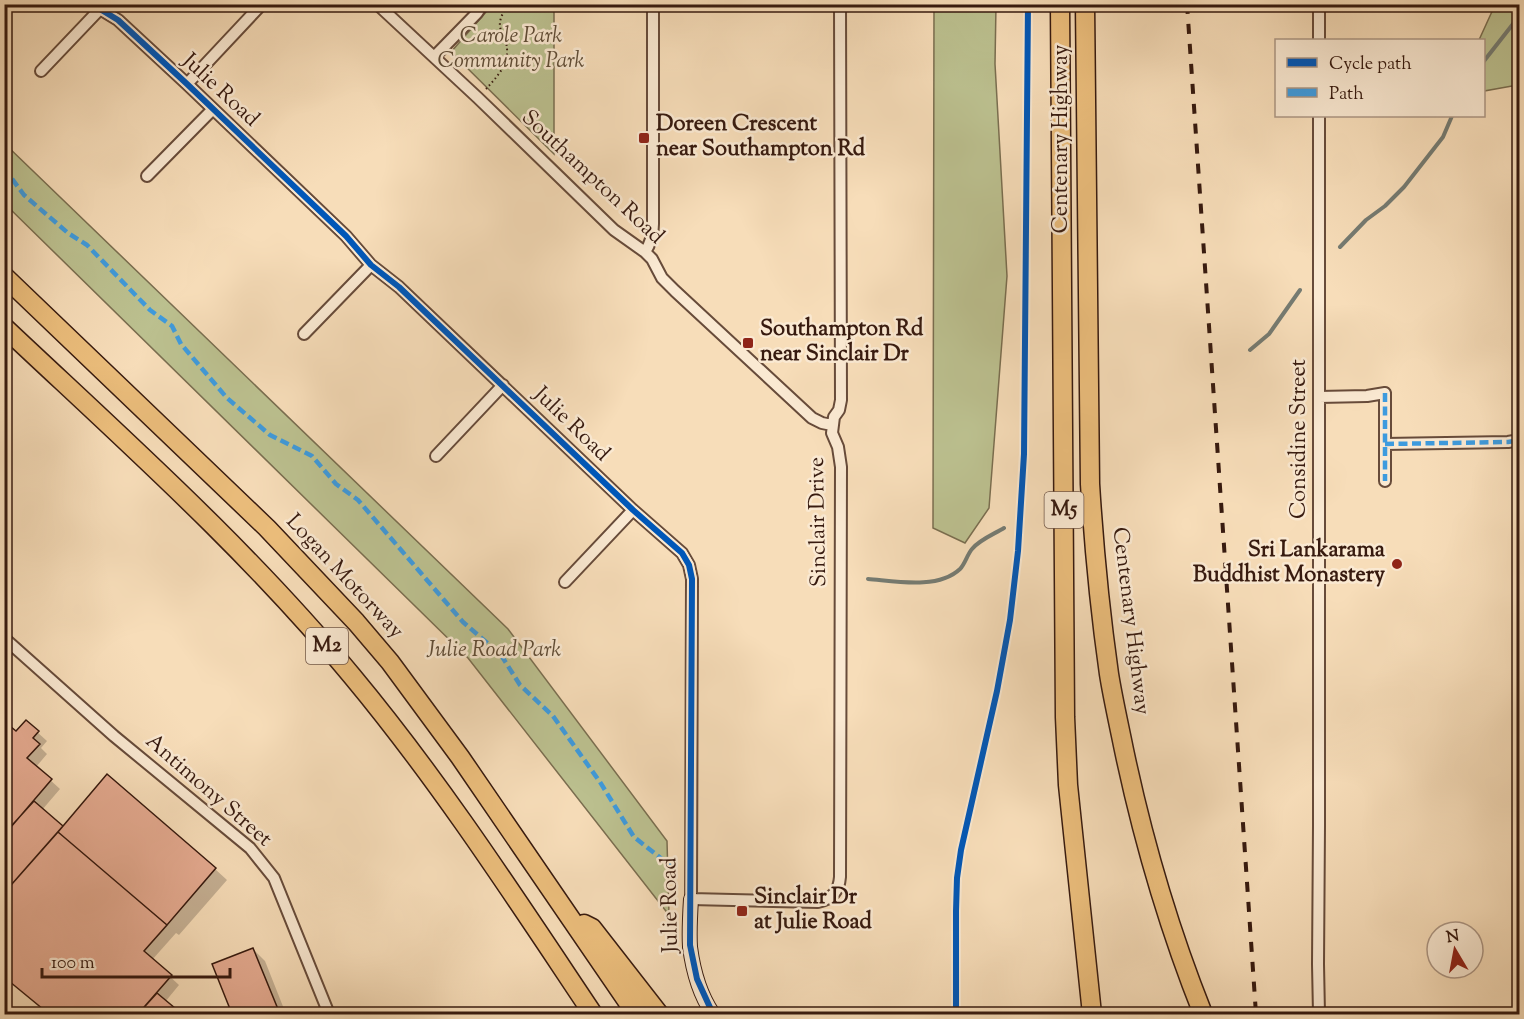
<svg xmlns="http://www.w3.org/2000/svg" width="1524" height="1019" viewBox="0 0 1524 1019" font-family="'Sorts Mill Goudy',serif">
<rect width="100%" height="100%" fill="#f7ddb9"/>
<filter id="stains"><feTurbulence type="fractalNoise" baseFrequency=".00333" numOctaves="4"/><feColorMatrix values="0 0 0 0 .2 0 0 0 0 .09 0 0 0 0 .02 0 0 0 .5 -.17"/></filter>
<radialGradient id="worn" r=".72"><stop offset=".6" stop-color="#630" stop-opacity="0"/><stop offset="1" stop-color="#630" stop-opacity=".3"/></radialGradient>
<path fill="#bcc190" stroke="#7a6e50" stroke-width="1.5" d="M493,4L554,5V154L451,52Z
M934,5H996L995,64L1007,276L989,508L965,543L933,528Z
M1495,5H1519V88L1512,86L1484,91V40H1479Z
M5,144L508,629L667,841L669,915L468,658L5,204Z"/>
<path fill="#0003" d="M26,722L47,741L41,748L47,754L36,767L60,789L42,810L63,828L215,869L227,880L179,935L176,933L152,960L179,985L165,1002L180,1014H50L4,976V837L13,827L16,733Z
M253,949L265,961L286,1014H234L214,965Z"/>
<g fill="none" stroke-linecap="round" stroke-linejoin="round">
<path stroke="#757b72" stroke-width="4" d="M1484,61L1520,15
M1340,247L1366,220L1385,206L1404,187L1443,137L1452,116
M1250,350L1269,334L1300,290
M868,579C894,581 938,590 960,569C965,564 967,555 972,549C979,540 994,534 1004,528"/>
</g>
<path fill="#e4aa90" stroke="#371a0f" stroke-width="1.5" d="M26,720L39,731L33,738L40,744L27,758L52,779L11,827L4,821V721L16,731Z
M107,774L216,868L167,925L58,832Z
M34,801L63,826L4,893V834Z
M58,832L167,925L144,951L172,975L138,1014H49L4,977V893Z
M253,948L280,1014H232L212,964Z
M157,993L182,1014H138Z"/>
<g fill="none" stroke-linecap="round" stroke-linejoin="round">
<defs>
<path id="street" d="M96,4L100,9L118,20L187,84L346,236L371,265L399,287L633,510L682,553L689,565L692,579L691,899L818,902C832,899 839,891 840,877L841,467L838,447L832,433L834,417L839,410L841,400L840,4
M377,4L478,98L614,230L645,252L652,259L662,278L675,291L812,418L822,423L832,425
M1319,40V4
M434,57L477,13L483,4
M41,71L100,9
M187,84L262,4
M147,176L213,109
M645,252C651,243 653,235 653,224V4
M304,334L371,265
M1319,397L1367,396L1385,393V481
M1385,444L1508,442L1520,440
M436,456L503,385
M565,582L633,510
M4,638L114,736L250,848L274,878L329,1014
M1319,1014L1318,964L1319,826V116"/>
<path id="secondary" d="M691,899C690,915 689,931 690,947C693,970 700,995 713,1014"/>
<path id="highway" d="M1060,4L1065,717L1068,785L1092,1014
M1085,4L1090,484C1094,548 1100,611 1109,674C1113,699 1119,725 1124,750C1143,840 1169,929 1203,1014
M4,276L267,528L356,622L390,662L460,757L636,1014
M4,327C124,440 247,549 352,676C441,783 516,899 593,1014
M584,924L592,928L659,1014"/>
</defs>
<use href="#street" stroke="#674b3a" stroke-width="14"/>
<use href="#secondary" stroke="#371a0f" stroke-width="16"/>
<use href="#highway" stroke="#371a0f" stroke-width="21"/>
<path stroke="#371a0f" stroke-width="2" stroke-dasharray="1.5 3" stroke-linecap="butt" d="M486,89C495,79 506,68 507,53C508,40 501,36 500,26C499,19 504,11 508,4"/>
<use href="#street" stroke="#fae9d2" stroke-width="10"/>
<use href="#secondary" stroke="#fae9d2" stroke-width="14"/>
<use href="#highway" stroke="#ecbe7c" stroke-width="18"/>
<path stroke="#371a0f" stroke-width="4" stroke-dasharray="10 10" stroke-linecap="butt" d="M1187,4L1256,1014"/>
<path stroke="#3e9bde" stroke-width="4.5" stroke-dasharray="9 4.5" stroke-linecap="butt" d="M4,168L24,195L68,233L87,245L150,310L172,326L181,344L227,398L270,435L312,456L336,484L358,500L463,622L501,655L520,685L553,716L600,782L634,837L677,871
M1385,393V481
M1385,444L1508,442L1520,440"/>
<defs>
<path id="cycleway" d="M96,4L100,9L118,20L187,84L346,236L371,265L399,287L633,510L682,553L689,565L692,579L690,945L697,979L713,1014
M955,1014L956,1006V911L957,878L961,850L997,691L1010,620L1018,551L1024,454L1028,4"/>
</defs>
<use href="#cycleway" stroke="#fae9d2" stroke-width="10"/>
<use href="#cycleway" stroke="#0057b8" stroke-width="6"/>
</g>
<g fill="#8f2418" stroke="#fae9d2" stroke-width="2">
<rect x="638" y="132" width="12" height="12" rx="3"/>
<rect x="742" y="337" width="12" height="12" rx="3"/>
<circle cx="1397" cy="564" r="6"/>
<rect x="736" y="905" width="12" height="12" rx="3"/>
</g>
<g text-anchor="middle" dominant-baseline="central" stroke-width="5" stroke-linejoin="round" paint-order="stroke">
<g fill="#fae9d2" stroke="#72584a" stroke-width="1.5">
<rect x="1044.5" y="492" width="39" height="36" rx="4.5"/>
<rect x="306" y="628" width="42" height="36" rx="4.5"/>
</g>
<g font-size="21" font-weight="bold" fill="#371a0f">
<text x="1064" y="510">M5</text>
<text x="327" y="646">M2</text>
</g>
<g font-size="22" font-style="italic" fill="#5f4c36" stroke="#fae9d2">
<text x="511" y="37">Carole Park<tspan x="511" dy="25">Community Park</tspan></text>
<text x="494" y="651">Julie Road Park</text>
</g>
<g font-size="22" fill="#371a0f" stroke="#fae9d2">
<text transform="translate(220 91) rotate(43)">Julie Road</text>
<text transform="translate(1062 139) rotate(-90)">Centenary Highway</text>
<text transform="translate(592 178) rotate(43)">Southampton Road</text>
<text transform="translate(571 425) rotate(44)">Julie Road</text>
<text transform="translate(1300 439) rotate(-90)">Considine Street</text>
<text transform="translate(819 522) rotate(-91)">Sinclair Drive</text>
<text transform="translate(344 577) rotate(47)">Logan Motorway</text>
<text transform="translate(1130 621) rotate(83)">Centenary Highway</text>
<text transform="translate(208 791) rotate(41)">Antimony Street</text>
<text transform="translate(671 905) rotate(-91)">Julie Road</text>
</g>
<g font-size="22" font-weight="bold" fill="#371a0f" stroke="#fae9d2" text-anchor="start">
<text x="656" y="125">Doreen Crescent<tspan x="656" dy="25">near Southampton Rd</tspan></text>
<text x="760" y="330">Southampton Rd<tspan x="760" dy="25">near Sinclair Dr</tspan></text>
<text x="1385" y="551" text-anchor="end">Sri Lankarama<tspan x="1385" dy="25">Buddhist Monastery</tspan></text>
<text x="754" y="898">Sinclair Dr<tspan x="754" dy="25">at Julie Road</tspan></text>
</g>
</g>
<rect width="1524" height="1019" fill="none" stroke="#f7ddb9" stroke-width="24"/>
<rect x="6" y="6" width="1512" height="1007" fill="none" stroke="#371a0f" stroke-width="3"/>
<rect x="12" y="12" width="1500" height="995" fill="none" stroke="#371a0f" stroke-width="1.5"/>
<rect x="1275" y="39" width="210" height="78" fill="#fae9d2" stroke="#ac9684" stroke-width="1.5"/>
<rect x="1287" y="58" width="30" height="9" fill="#0057b8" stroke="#ac9684" stroke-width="1.5"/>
<text x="1329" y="69" font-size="18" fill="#371a0f">Cycle path</text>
<rect x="1287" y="88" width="30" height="9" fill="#3e9bde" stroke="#ac9684" stroke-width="1.5"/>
<text x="1329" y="99" font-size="18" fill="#371a0f">Path</text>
<g transform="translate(1455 950) rotate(350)"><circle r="28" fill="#fae9d2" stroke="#ac9684" stroke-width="1.5"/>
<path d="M0-4.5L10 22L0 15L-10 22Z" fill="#8f2418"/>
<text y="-9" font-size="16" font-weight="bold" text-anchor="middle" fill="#371a0f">N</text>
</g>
<path d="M42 968v9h188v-9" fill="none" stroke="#371a0f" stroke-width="3"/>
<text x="51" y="968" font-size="18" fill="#371a0f" stroke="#fae9d2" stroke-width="4.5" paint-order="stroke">100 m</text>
<rect width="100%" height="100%" filter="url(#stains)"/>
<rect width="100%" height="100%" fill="url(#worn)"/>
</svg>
